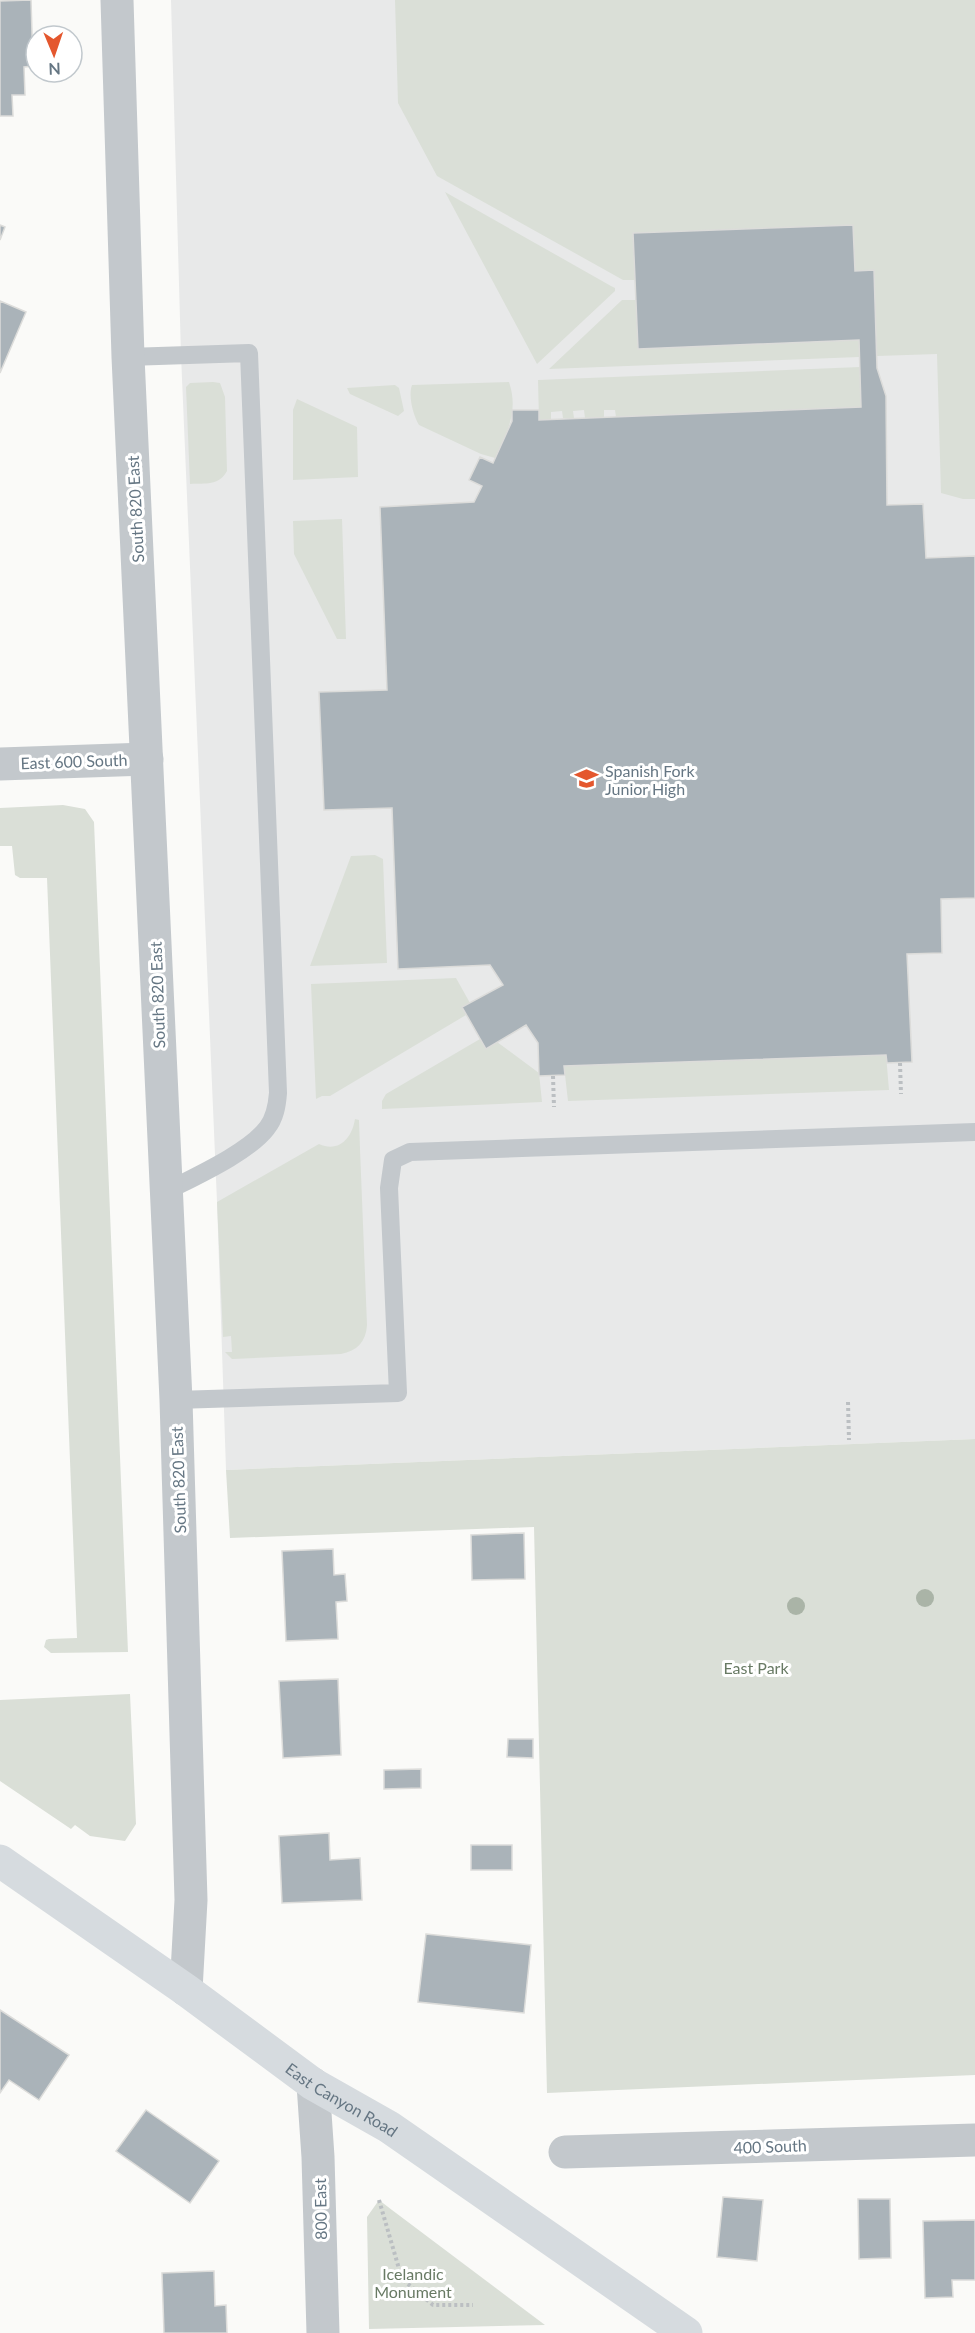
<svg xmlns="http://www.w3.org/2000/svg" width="975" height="2333" viewBox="0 0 975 2333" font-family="Lato,sans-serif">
<rect width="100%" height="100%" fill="#fafaf8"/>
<path fill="#e8e9e9" d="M171,0H975V1439L226,1470L217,1202L181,355Z"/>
<path fill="#dadfd7" d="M395,0H975V499H963L941,493L937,354L877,356L874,271H855L633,233L635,280H623L437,176L398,103Z
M445,192L611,286L615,288V291L537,364Z
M622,300H636L639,349L859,340V357L549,369Z
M860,367L861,407L616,417L615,410H604V417L585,418L584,410L573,411L574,418H563L562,411L551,412V419L539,420L538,380Z
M213,382L220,383L225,397L227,471C219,486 205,483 190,484L186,387L190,383Z
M509,382C519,412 507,432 495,458L481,454L419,425C413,415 408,396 412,385Z
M395,385L399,388L404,411L398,416L350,394L347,388Z
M297,399L357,427L358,477L293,480V410Z
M342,519L346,639H337L294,554L293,521Z
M63,805L85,809L94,822L128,1652L51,1653L44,1647L46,1640L49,1639L77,1638L47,878H20L15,875L12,846H0V808Z
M375,855L383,859L387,963L310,966L351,856Z
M456,978L470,1003L462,1008L466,1015L330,1096H322L316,1099L311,984Z
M480,1039L486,1049L497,1042L539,1073L542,1102L382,1109V1101L386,1094Z
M886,1055L889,1090L568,1101L564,1066Z
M355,1119L359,1120L360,1149L367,1325C366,1342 357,1351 341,1354L232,1359L225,1352H232L231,1336L223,1337L217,1202L319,1144C339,1153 352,1138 355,1119Z
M975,1439V2075L547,2093L534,1527L230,1538L226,1470Z
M130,1694L136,1824L125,1841L90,1836L75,1825L71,1829L0,1781V1700Z
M379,2200L392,2210L545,2325L369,2329L367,2217Z"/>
<path fill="#aab3b9" stroke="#dcdcda" stroke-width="1.5" d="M31,0L33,66L24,67L25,95H12L13,116H0V1Z
M0,225L5,227L0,240Z
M853,225L855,271L874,270L877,368L886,396L887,505L923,504L926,558L975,556V898L941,899L942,953L907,954L912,1062L887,1063L886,1055L564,1066L565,1075L539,1076L538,1043L526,1025L486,1049L462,1007L503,985L490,965L398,969L392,808L324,810L319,692L387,690L380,507L474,502L482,486L469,480L480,457L493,463L512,421V410H539V420L861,407L859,340L638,349L633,233Z
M0,301L26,312L0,373Z
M524,1533L525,1579L472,1580L471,1535Z
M333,1549L334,1575L345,1574L347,1601L336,1602L338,1639L286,1641L282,1551Z
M338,1679L341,1755L283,1758L279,1681Z
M508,1739H533V1758L507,1757Z
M421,1769V1788L384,1789V1770Z
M329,1833L330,1860L360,1858L362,1900L282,1903L279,1836Z
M471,1845H512V1870H471Z
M426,1934L531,1945L524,2013L418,2002Z
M0,2010L69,2055L39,2100L9,2080L0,2093Z
M146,2110L219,2161L190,2203L116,2151Z
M723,2197L763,2200L757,2261L717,2257Z
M858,2199H890L891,2258L859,2259Z
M975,2220V2280H952L953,2297L925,2298L923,2221Z
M214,2271L215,2306L226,2305L227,2333H164L162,2273Z"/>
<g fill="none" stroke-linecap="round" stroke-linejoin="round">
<path stroke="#bbbfc2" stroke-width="4" stroke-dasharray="3 3" stroke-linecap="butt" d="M900,1063L901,1094
M553,1076L554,1107
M848,1402L849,1440
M379,2200L402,2279L433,2305H473"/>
<path stroke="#c3c8cc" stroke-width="18" d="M128,357L249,353L278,1093C277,1106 275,1118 267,1128C248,1153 194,1177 165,1192
M176,1400L398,1393L389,1188L393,1160L410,1152L975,1132"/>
<path stroke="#c3c8cc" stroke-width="33" d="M0,764L147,759
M565,2152L975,2140"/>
<path stroke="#c3c8cc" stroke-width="33" d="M117,0L128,357L176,1400L191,1900L186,1990
M313,2084L318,2157L323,2333"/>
<path stroke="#d6dbdf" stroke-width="33" id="s1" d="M0,1861L186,1990L313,2084L389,2127L686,2333"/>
</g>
<g fill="#aab4a7">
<circle cx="925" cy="1598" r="9"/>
<circle cx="796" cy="1606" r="9"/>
</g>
<defs>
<symbol id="school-bare" viewBox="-9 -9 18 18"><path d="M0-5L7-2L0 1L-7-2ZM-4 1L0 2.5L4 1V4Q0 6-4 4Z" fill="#e4572e" stroke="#fff" stroke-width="2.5" paint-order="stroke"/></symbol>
</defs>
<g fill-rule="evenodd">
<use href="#school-bare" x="570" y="762" width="33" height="33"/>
</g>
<g text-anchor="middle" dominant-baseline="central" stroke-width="6" stroke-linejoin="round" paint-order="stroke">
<g font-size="16" fill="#657683" stroke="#fff">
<text transform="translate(135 509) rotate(-93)">South 820 East</text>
<text transform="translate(74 761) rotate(-2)">East 600 South</text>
<text transform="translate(157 995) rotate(-92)">South 820 East</text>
<text transform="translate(178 1480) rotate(-92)">South 820 East</text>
<text stroke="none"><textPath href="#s1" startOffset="417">East Canyon Road</textPath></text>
<text transform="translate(770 2146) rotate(-2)">400 South</text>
<text transform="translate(320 2209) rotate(-91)">800 East</text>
</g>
<g font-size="16" fill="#657683" stroke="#fff" text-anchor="start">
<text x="605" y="770">Spanish Fork<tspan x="605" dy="18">Junior High</tspan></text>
</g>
<g font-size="16" fill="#687a64" stroke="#fff">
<text x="756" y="1667">East Park</text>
<text x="413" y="2273">Icelandic<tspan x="413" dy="18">Monument</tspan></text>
</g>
</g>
<g transform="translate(54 54) rotate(178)"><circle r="28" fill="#ffffff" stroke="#c1c8cd" stroke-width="1.5"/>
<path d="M0-4.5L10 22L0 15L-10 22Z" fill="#e4572e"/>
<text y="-9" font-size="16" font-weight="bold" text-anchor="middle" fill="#657683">N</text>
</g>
</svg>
